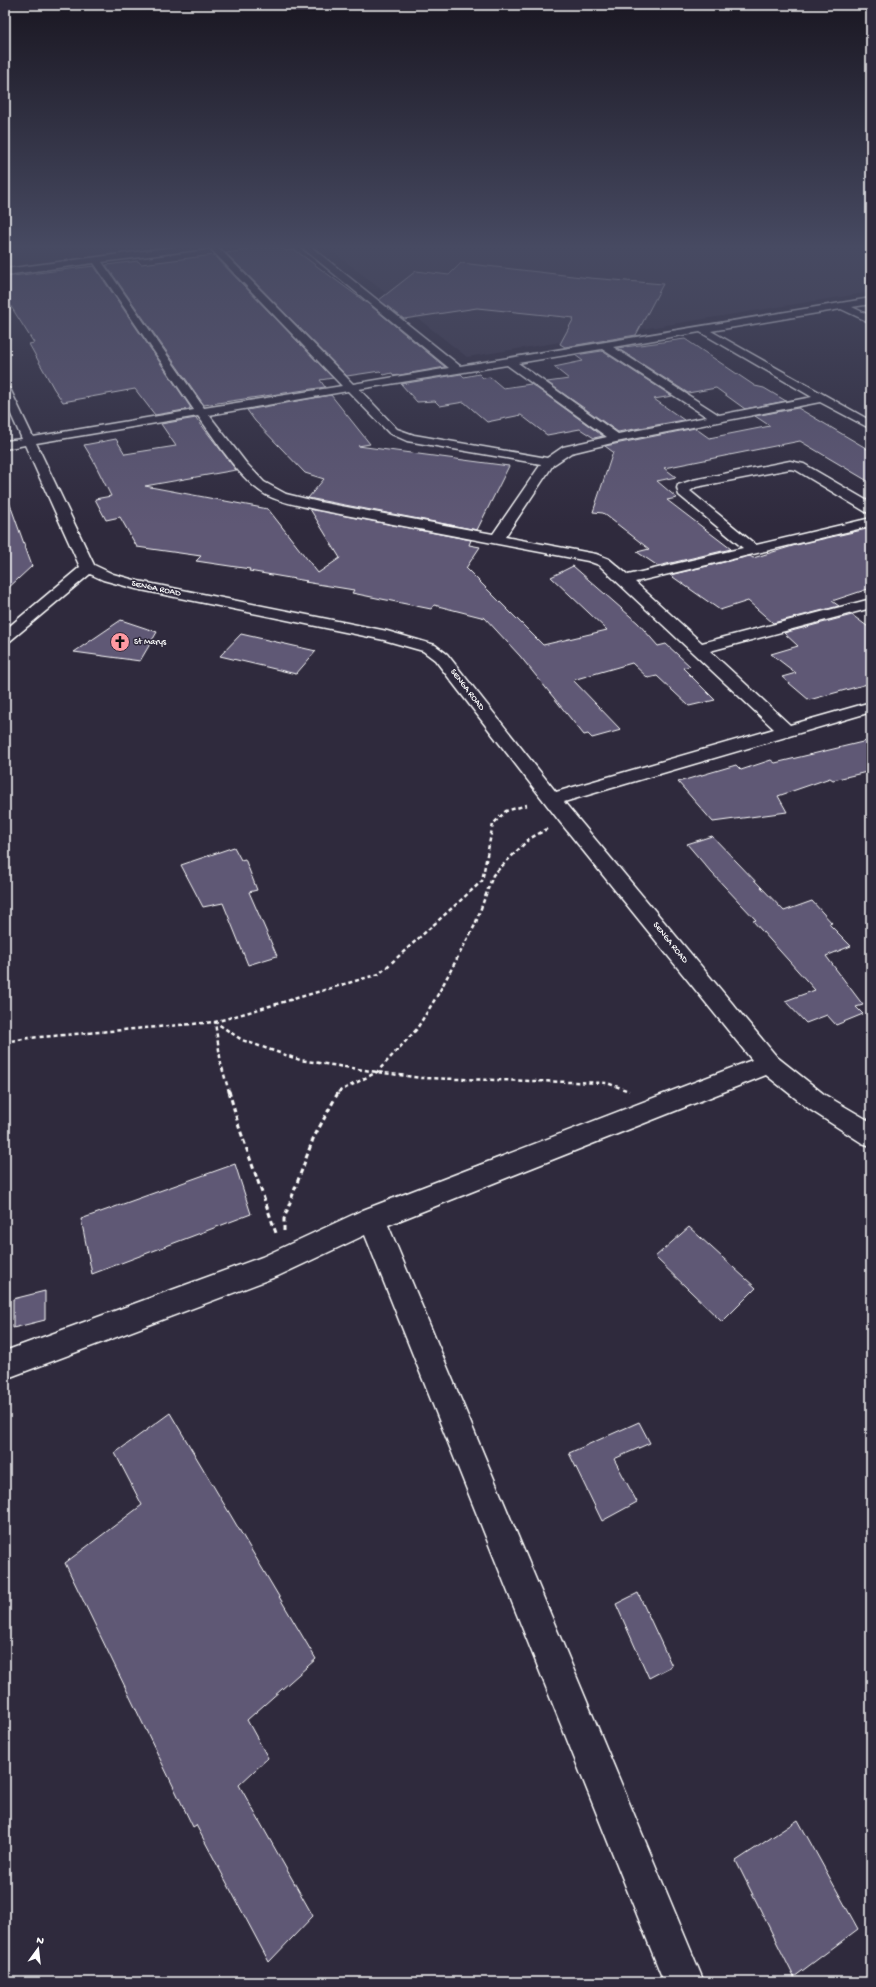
<svg xmlns="http://www.w3.org/2000/svg" width="876" height="1987" viewBox="0 0 876 1987" font-family="'Gochi Hand',sans-serif">
<rect width="100%" height="100%" fill="#2f2a3d"/>
<filter id="ink" filterUnits="userSpaceOnUse"><feTurbulence type="fractalNoise" baseFrequency=".025" numOctaves="2"/><feDisplacementMap in="SourceGraphic" scale="8" xChannelSelector="R" yChannelSelector="G"/><feConvolveMatrix kernelMatrix="1 2 1 2 8 2 1 2 1" color-interpolation-filters="sRGB"/></filter>
<g filter="url(#ink)">
<path fill="#3d384e" d="M326,246H871V292L467,357Z"/>
<path fill="#5f5875" stroke="#fff" d="M243,246H280L285,251L295,250L371,306L445,367L394,376L392,373L384,375L380,371L347,376L226,253L247,250Z
M214,255L333,378L320,380L325,387L204,405L106,265L138,261L141,264Z
M461,263L590,278L663,284L636,335L565,347L560,344L574,318L477,308L404,319L379,300L416,271L449,275Z
M94,266L191,408H189L190,409L155,415L135,389L63,402L54,389L29,344L34,343L5,297V277Z
M685,339L755,386L764,388L786,401L745,409L716,388L688,393L617,348Z
M602,351L672,396L654,399L684,420L618,432L547,382L569,379L554,367L583,361L575,355Z
M461,374L464,377L479,374L483,378L490,377L503,388L531,384L603,436L594,438L580,429L547,435L521,415L487,422L464,402L440,406L435,401L417,402L401,384Z
M331,395L370,444L358,446L509,466L477,530L308,498L324,479L305,473L255,421L247,410Z
M798,408L871,451V483L800,441L664,468L676,477L657,481L677,498L667,500L731,549L658,566L637,552L649,549L603,513L593,512L613,452L605,446L695,428L709,438L770,426L755,416Z
M196,418L236,470L145,486L268,509L318,573L340,558L310,509L471,540L469,545L480,547L466,568L543,645L607,630L551,577L573,566L638,623L658,646L666,644L690,666L683,668L715,700L689,706L657,676L648,678L632,663L573,680L621,730L592,738L588,734L584,735L520,656L485,618L434,605L431,609L352,593L354,590L305,582L307,581L249,571L250,569L196,561L201,556L137,547L120,517L106,520L95,499L111,496L93,460L84,445L116,439L125,454L176,446L161,424Z
M5,499H8L32,566L5,591Z
M871,528V588L832,601L839,606L773,623L748,601L720,610L670,575L750,556L753,558L796,545Z
M852,615L871,629V683L809,700L782,677L796,673L771,654L798,646L784,633Z
M121,620L157,632L140,661L74,652Z
M241,634L316,651L296,674L220,656Z
M871,740V771L833,780L830,778L778,796L787,812L713,822L678,782L736,765L741,770L771,760L775,763Z
M712,836L784,911L812,901L832,923L829,924L851,946L826,956L863,1005L856,1007L863,1014L836,1025L827,1015L806,1023L785,1001L815,990L753,921L756,920L711,872L687,844Z
M234,847L241,860L245,859L257,890L249,892L277,956L248,965L223,903L203,907L181,865Z
M235,1164L251,1214L92,1274L81,1219Z
M689,1227L756,1288L722,1322L655,1257Z
M45,1291V1320L13,1328V1299Z
M170,1413L316,1659L247,1720L268,1758L239,1785L313,1916L269,1962L196,1825L193,1827L65,1563L142,1505L115,1453Z
M639,1422L650,1443L614,1459L637,1502L602,1521L569,1453Z
M638,1593L672,1666L649,1678L616,1604Z
M798,1820L858,1929L794,1977L736,1861Z"/>
<g fill="none" stroke-linecap="round" stroke-linejoin="round">
<defs>
<path id="minor" d="M182,246H208L204,249L102,262L204,408L342,386L208,246H217L353,384L449,368L300,246H310L460,366L871,298V304L852,307L871,316V323L841,309L711,331L871,421V429L820,402L616,442L571,453L553,465L505,537L596,554L609,559L628,575L743,548L679,495L677,488L678,485L693,480L790,461L804,464L871,503V513L866,512L796,470L790,469L696,487L690,491L756,545L871,518V526L635,582L702,643L871,599V608L710,651L790,725L871,702V712L564,802L777,1057L825,1095L871,1122V1146L862,1143L809,1109L766,1075L388,1225L704,1982H664L365,1235L278,1276L5,1379V1351L262,1257L363,1210L752,1060L560,822L435,660L423,651L384,640L136,589L103,580L90,574L10,641L5,643V630L80,567L25,445L5,449V441L22,439L5,401V386L10,389L33,437L194,410L94,263L5,275V269ZM700,332L812,397L719,415L613,347ZM602,349L707,417L618,434L518,363ZM507,365L607,437L563,447L547,458L414,435L397,429L359,389ZM348,391L389,433L407,441L541,464L493,534L319,502L286,494L264,482L246,463L209,415ZM198,416C217,441 239,479 266,495C282,503 302,506 319,510L588,561L599,565L774,729L556,792L447,654L435,645L387,631L138,581L113,574L94,565L36,443Z"/>
</defs>
<use href="#minor" stroke="#fff" stroke-width="3"/>
<path stroke="#fff" stroke-width="2.5" stroke-dasharray="4 3" stroke-linecap="butt" d="M5,1042L29,1038L215,1022L379,974L482,881L493,824L506,811L527,805
M229,1092L221,1064L215,1022L242,1040L300,1060L377,1072L421,1078L607,1083L629,1091
M338,1092L377,1072L416,1030L437,996L475,925L493,875L529,839L547,829"/>
<path stroke="#fff" stroke-width="3" stroke-dasharray="5 3.5" stroke-linecap="butt" d="M229,1091L239,1127L276,1233
M284,1231V1219L313,1139L339,1091"/>
<use href="#minor" fill="#2f2a3d" fill-rule="evenodd"/>
</g>
</g>
<linearGradient id="sky" x2="0" y2="1"><stop stop-color="#1a1722"/><stop offset="0.47" stop-color="#474a62"/><stop offset="1" stop-color="#474a62" stop-opacity="0"/></linearGradient>
<rect width="876" height="525" fill="url(#sky)"/>
<defs>
<symbol id="church-disc" viewBox="-11 -11 22 22"><circle r="9.5" fill="#ff9aa2" stroke="#2f2a3d"/><path d="M-1.2-6h2.4v3.5h3.3v2.4h-3.3V6h-2.4V-.1h-3.3v-2.4h3.3Z" fill="#111"/></symbol>
</defs>
<g fill-rule="evenodd">
<use href="#church-disc" x="109" y="631" width="22" height="22"/>
</g>
<g text-anchor="middle" dominant-baseline="central" stroke-width="3" stroke-linejoin="round" paint-order="stroke">
<g font-size="9" fill="#fff" stroke="#2f2a3d">
<text transform="translate(156 589) rotate(12)">SENGA ROAD</text>
<text transform="translate(467 690) rotate(52)">SENGA ROAD</text>
<text transform="translate(670 943) rotate(51)">SENGA ROAD</text>
</g>
<g font-size="9" fill="#fff" stroke="#2f2a3d" text-anchor="start">
<text x="134" y="642">St Marys</text>
</g>
</g>
<rect width="876" height="1987" fill="none" stroke="#2f2a3d" stroke-width="20"/>
<rect x="10" y="10" width="856" height="1967" fill="none" stroke="#fff" stroke-width="1.5" filter="url(#ink)"/>
<g transform="translate(38 1949) rotate(15)" stroke="#2f2a3d" stroke-width="3" paint-order="stroke">
<path d="M0-3L7 15L0 10L-7 15Z" fill="#ffffff"/>
<text y="-6" font-size="11" font-weight="bold" text-anchor="middle" fill="#ffffff">N</text>
</g>
</svg>
